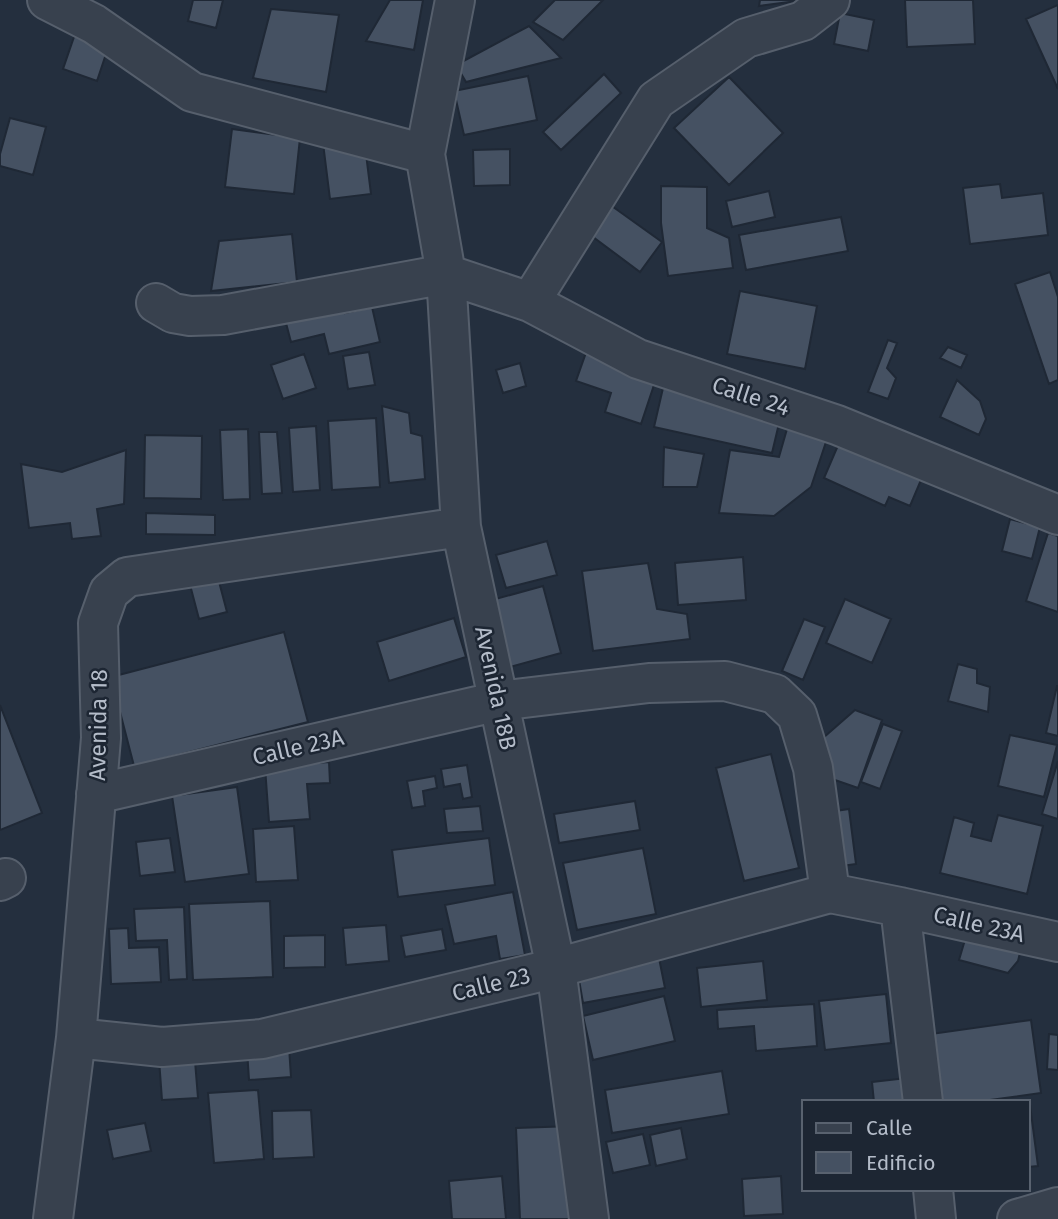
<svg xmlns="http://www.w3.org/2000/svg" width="1058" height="1219" viewBox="0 0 1058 1219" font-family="'Fira Sans',sans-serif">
<rect width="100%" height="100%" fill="#242f3e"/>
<path fill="#455162" stroke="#1f2835" stroke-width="2" d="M193,0H223L216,28L188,21Z
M390,0H423L414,50L366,41Z
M555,0H603L563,40L533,22Z
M760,0H796L797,1L759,6Z
M905,0H973L975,44L907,47Z
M1058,5V89L1026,19Z
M271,9L339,15L326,92L253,78Z
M840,13L874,20L868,51L834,44Z
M529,26L561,58L466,82L456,65Z
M75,34L109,45L97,81L63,69Z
M604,74L621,93L561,150L543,132Z
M528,76L537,120L464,135L454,91Z
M729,77L783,133L729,185L674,128Z
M10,118L46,127L33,175L0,166V154Z
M232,129L300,138L294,194L225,187Z
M364,138L371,194L330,199L323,143Z
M510,149V185L474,186L473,150Z
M1000,184L1002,198L1043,193L1048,235L970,244L963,188Z
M661,186L707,187V228L729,238L733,268L668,276L661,223Z
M769,191L775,217L732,227L726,201Z
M602,199L662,242L640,272L581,228Z
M841,217L848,251L746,270L739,235Z
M292,234L297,282L211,291L219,241Z
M1050,272L1058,297V380L1049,384L1015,284Z
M740,291L817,306L805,369L727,354Z
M340,294L345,313L372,307L380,342L329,354L324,334L291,342L282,308Z
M888,340L897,343L887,368L896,378L888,399L868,392Z
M588,347L659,370L641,424L605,412L611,393L576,381Z
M948,347L967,355L961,368L940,358Z
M369,352L375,385L348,389L343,356Z
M304,354L316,388L283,399L271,365Z
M520,363L526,386L503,393L496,370Z
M957,380L980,401L986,419L979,435L940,417Z
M663,388L781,415L772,453L654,427Z
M382,406L409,413L411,433L422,436L425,479L389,483Z
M793,408L831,427L811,487L774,516L719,513L730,450L779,457Z
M376,418L380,487L332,490L328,421Z
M316,426L320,490L293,492L289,428Z
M248,429L250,499L223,500L220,430Z
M259,432H277L282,493L262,494Z
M145,435L202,436L201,499L144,498Z
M839,443L921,480L910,506L889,497L885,506L824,478Z
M664,447L704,454L697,487H663Z
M126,450L124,504L97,509L101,536L72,539L70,523L29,528L21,464L62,472Z
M146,513L215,515V535L146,534Z
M1010,519L1040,527L1032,559L1002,551Z
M1048,533L1058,536V612L1026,601Z
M547,541L557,575L506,588L496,555Z
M743,557L746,600L678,605L675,563Z
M648,563L657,609L687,614L690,639L593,651L582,571Z
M217,574L227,612L199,619L189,581Z
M543,586L561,653L499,670L481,603Z
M845,599L891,619L872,663L826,643Z
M454,618L466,657L389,681L377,642Z
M804,619L825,627L803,680L782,671Z
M284,632L308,722L134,766L111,677Z
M958,664L977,669V683L990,687L988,712L948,701Z
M1057,686H1058V736L1046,733Z
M0,705L42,813L0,830Z
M855,710L882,720L858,788L806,770L815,745Z
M883,724L902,731L880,789L861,782Z
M1010,735L1057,745L1044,797L998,786Z
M771,754L799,868L744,881L716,768Z
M1058,761V819L1042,814Z
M329,762L330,783L307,784L310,819L269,822L265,767Z
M467,765L472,797L463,799L460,784L444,787L441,769Z
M435,776L437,788L423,791L425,806L412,808L407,781Z
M237,787L249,874L185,882L172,796Z
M635,801L640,830L559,843L554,814Z
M480,806L483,831L447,833L444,809Z
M849,809L856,864L828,868L822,813Z
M998,815L1043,826L1027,894L940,873L954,817L974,823L971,836L991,841Z
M294,826L298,880L256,882L253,829Z
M170,838L175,872L140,876L136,842Z
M489,838L495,885L398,897L392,850Z
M643,848L656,914L577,930L563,863Z
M513,892L525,955L500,959L496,936L454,944L445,905Z
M270,901L273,977L193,980L189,904Z
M184,907L187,979L169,980L167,940L136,941L134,909Z
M386,925L389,961L346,965L343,928Z
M128,928L129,948L159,947L161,982L111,984L109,929Z
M442,929L446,950L405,957L401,936Z
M967,933L1021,949L1018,961L1008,973L959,960Z
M325,935V967L284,968V936Z
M659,958L665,988L583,1003L578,974Z
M763,961L767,1000L701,1007L697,968Z
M886,994L891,1043L825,1050L819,1001Z
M664,996L675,1041L593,1060L583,1016Z
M814,1004L817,1046L756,1051L754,1026L718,1029L717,1010Z
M1031,1020L1041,1093L975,1102H941L931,1034Z
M157,1032L195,1061L198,1098L162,1100Z
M288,1032L291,1077L249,1080L246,1035Z
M1049,1034L1058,1035V1070L1047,1069Z
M722,1071L729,1114L612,1133L605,1090Z
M907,1078L910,1102H874L872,1082Z
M258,1090L264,1159L214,1163L208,1093Z
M1028,1105H1030L1038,1166L1028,1167Z
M311,1110L314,1157L273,1159L272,1111Z
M145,1123L151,1151L113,1159L107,1130Z
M573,1126L576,1219H520L516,1128Z
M681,1128L687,1159L656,1166L650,1135Z
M643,1134L650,1165L613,1173L606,1142Z
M502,1176L506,1219H452L449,1181Z
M781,1176L783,1214L744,1216L742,1179Z"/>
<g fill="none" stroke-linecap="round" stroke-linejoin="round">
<defs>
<path id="minor" d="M47,0L94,24L192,92L425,154
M455,0L425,154L446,274L461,527L556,968L589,1219
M530,302L656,100L746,38L803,21L830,0
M156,303L173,313L190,316L223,315L446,274L530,302L638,359L837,425L1058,515
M96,794L499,701L649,683L725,681L775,694L797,715L813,768L830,893
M0,881L6,878
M900,907L923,1102
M76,1038L162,1047L262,1039L556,968L830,893L900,907L1058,942
M933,1189L936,1219
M53,1219L76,1038L101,738L98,623L109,592L127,577L461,527
M1017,1219L1058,1207"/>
</defs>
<use href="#minor" stroke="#565f6c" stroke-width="42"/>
<use href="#minor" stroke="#38414e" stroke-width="38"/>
</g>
<g text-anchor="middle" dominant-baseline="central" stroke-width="5" stroke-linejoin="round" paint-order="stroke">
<g font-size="23" fill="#b4bcc9" stroke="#1d2633">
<text transform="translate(751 396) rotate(18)">Calle 24</text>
<text transform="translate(496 688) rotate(78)">Avenida 18B</text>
<text transform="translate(98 725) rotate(-89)">Avenida 18</text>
<text transform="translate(298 747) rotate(-13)">Calle 23A</text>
<text transform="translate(979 924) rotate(13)">Calle 23A</text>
<text transform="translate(491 984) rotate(-14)">Calle 23</text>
</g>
</g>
<rect x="802" y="1100" width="228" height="91" fill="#1d2633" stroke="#59626f" stroke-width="2"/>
<rect x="816" y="1123" width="35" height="10" fill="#38414e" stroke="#59626f" stroke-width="2"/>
<text x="866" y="1135" font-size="21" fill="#b4bcc9">Calle</text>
<rect x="816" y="1152" width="35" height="21" fill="#455162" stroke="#59626f" stroke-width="2"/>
<text x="866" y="1170" font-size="21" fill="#b4bcc9">Edificio</text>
</svg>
